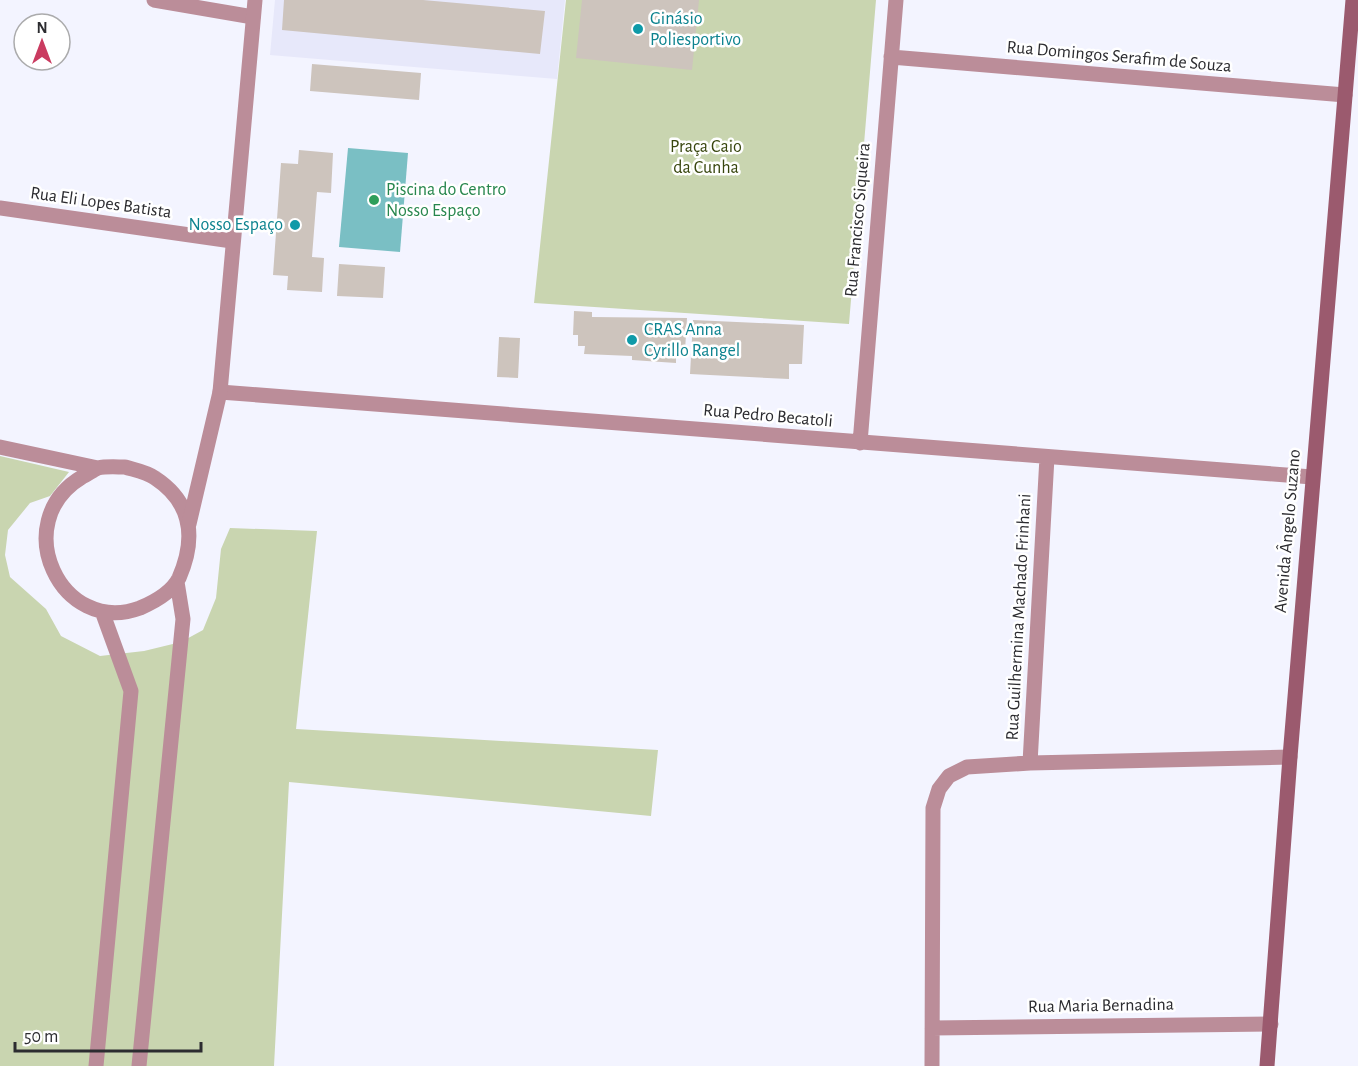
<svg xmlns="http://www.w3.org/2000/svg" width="1358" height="1066" viewBox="0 0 1358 1066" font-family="'Alegreya Sans',sans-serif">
<rect width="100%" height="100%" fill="#f3f4ff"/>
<path fill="#e7e8fa" d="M275,0H565L557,79L270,55Z"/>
<path fill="#c9d5b0" d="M566,0H876L849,324L534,303Z
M0,456L69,472L50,496L30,503L8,530L5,555L10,577L46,609L61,636L100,656L144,651L181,642L203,630L216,598L221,549L230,528L317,531L296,729L658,750L651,816L289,782L274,1066H0Z"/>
<path fill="#7abfc4" d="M348,148L408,153L400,252L339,247Z"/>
<path fill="#cdc4bd" d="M284,0H423L545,11L540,54L282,30Z
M582,0H699L692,70L576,58Z
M312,64L421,73L419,100L310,91Z
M299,150L333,153L331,193L317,192L312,257L324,258L322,292L287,290L288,276L273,275L281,163L298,164Z
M339,264L385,267L383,298L337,296Z
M574,311L592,312V317L687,318L685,351H676V363L632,360V356L584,354L585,346H578V335H573Z
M693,320L804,325L802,364H789V379L690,374Z
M499,337L520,338L518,378L497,377Z"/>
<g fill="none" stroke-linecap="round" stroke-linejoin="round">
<path stroke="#bb8d99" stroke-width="15" d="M154,0L253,17
M891,57L1345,95
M0,208L232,241
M220,392L1312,477
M860,443L896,0
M0,447L98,468
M125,467C135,470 147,472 155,478C193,503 196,539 179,578C172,592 154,602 140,608C61,637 7,522 82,477C87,475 93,470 98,468C106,466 117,467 125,467Z
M1030,763L1047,457
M932,1028L1271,1024
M96,1066L131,691L103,614
M139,1066L183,619L177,582
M932,1066L933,808L939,789L949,776L967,767L1030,763L1290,757"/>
<path stroke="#bb8d99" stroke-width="15" d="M189,524L220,392L255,0"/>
<path stroke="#9b5a6e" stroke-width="15" d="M1267,1066L1290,757L1353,0"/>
</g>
<g fill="#0f9aa8" stroke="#fff" stroke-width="2">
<circle cx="638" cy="29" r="6"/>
<circle cx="295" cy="225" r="6"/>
<circle cx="632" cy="340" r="6"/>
</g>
<circle fill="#2e9e5b" stroke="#fff" stroke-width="2" cx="374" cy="200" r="6"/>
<g text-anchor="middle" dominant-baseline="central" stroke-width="5" stroke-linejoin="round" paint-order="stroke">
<g font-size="18" fill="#0d838f" stroke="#fff" text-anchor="start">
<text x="650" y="19">Ginásio<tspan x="650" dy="21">Poliesportivo</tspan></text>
<text x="283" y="225" text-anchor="end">Nosso Espaço</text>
<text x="644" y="330">CRAS Anna<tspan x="644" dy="21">Cyrillo Rangel</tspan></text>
</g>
<g font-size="18" fill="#2c2c30" stroke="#fff">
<text transform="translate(1119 57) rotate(5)">Rua Domingos Serafim de Souza</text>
<text transform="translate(101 203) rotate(8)">Rua Eli Lopes Batista</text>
<text transform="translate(858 220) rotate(-85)">Rua Francisco Siqueira</text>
<text transform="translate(768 416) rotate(5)">Rua Pedro Becatoli</text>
<text transform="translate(1288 531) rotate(-85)">Avenida Ângelo Suzano</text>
<text transform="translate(1019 617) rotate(-87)">Rua Guilhermina Machado Frinhani</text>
<text transform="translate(1101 1006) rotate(-1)">Rua Maria Bernadina</text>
</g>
<g font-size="18" fill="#38460e" stroke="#fff">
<text x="706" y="147">Praça Caio<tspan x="706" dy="21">da Cunha</tspan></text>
</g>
<g font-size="18" fill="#27864d" stroke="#fff" text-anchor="start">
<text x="386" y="190">Piscina do Centro<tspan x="386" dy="21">Nosso Espaço</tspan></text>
</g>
</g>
<g transform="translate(42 42)"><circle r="28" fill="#ffffff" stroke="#ababac" stroke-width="1.5"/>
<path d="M0-4.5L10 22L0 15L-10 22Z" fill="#ca3b60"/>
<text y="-9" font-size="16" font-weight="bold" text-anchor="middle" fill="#2c2c30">N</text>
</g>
<path d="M15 1042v9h186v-9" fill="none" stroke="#2c2c30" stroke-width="3"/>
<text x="24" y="1042" font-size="18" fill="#2c2c30" stroke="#ffffff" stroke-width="4.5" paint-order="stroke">50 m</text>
</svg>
